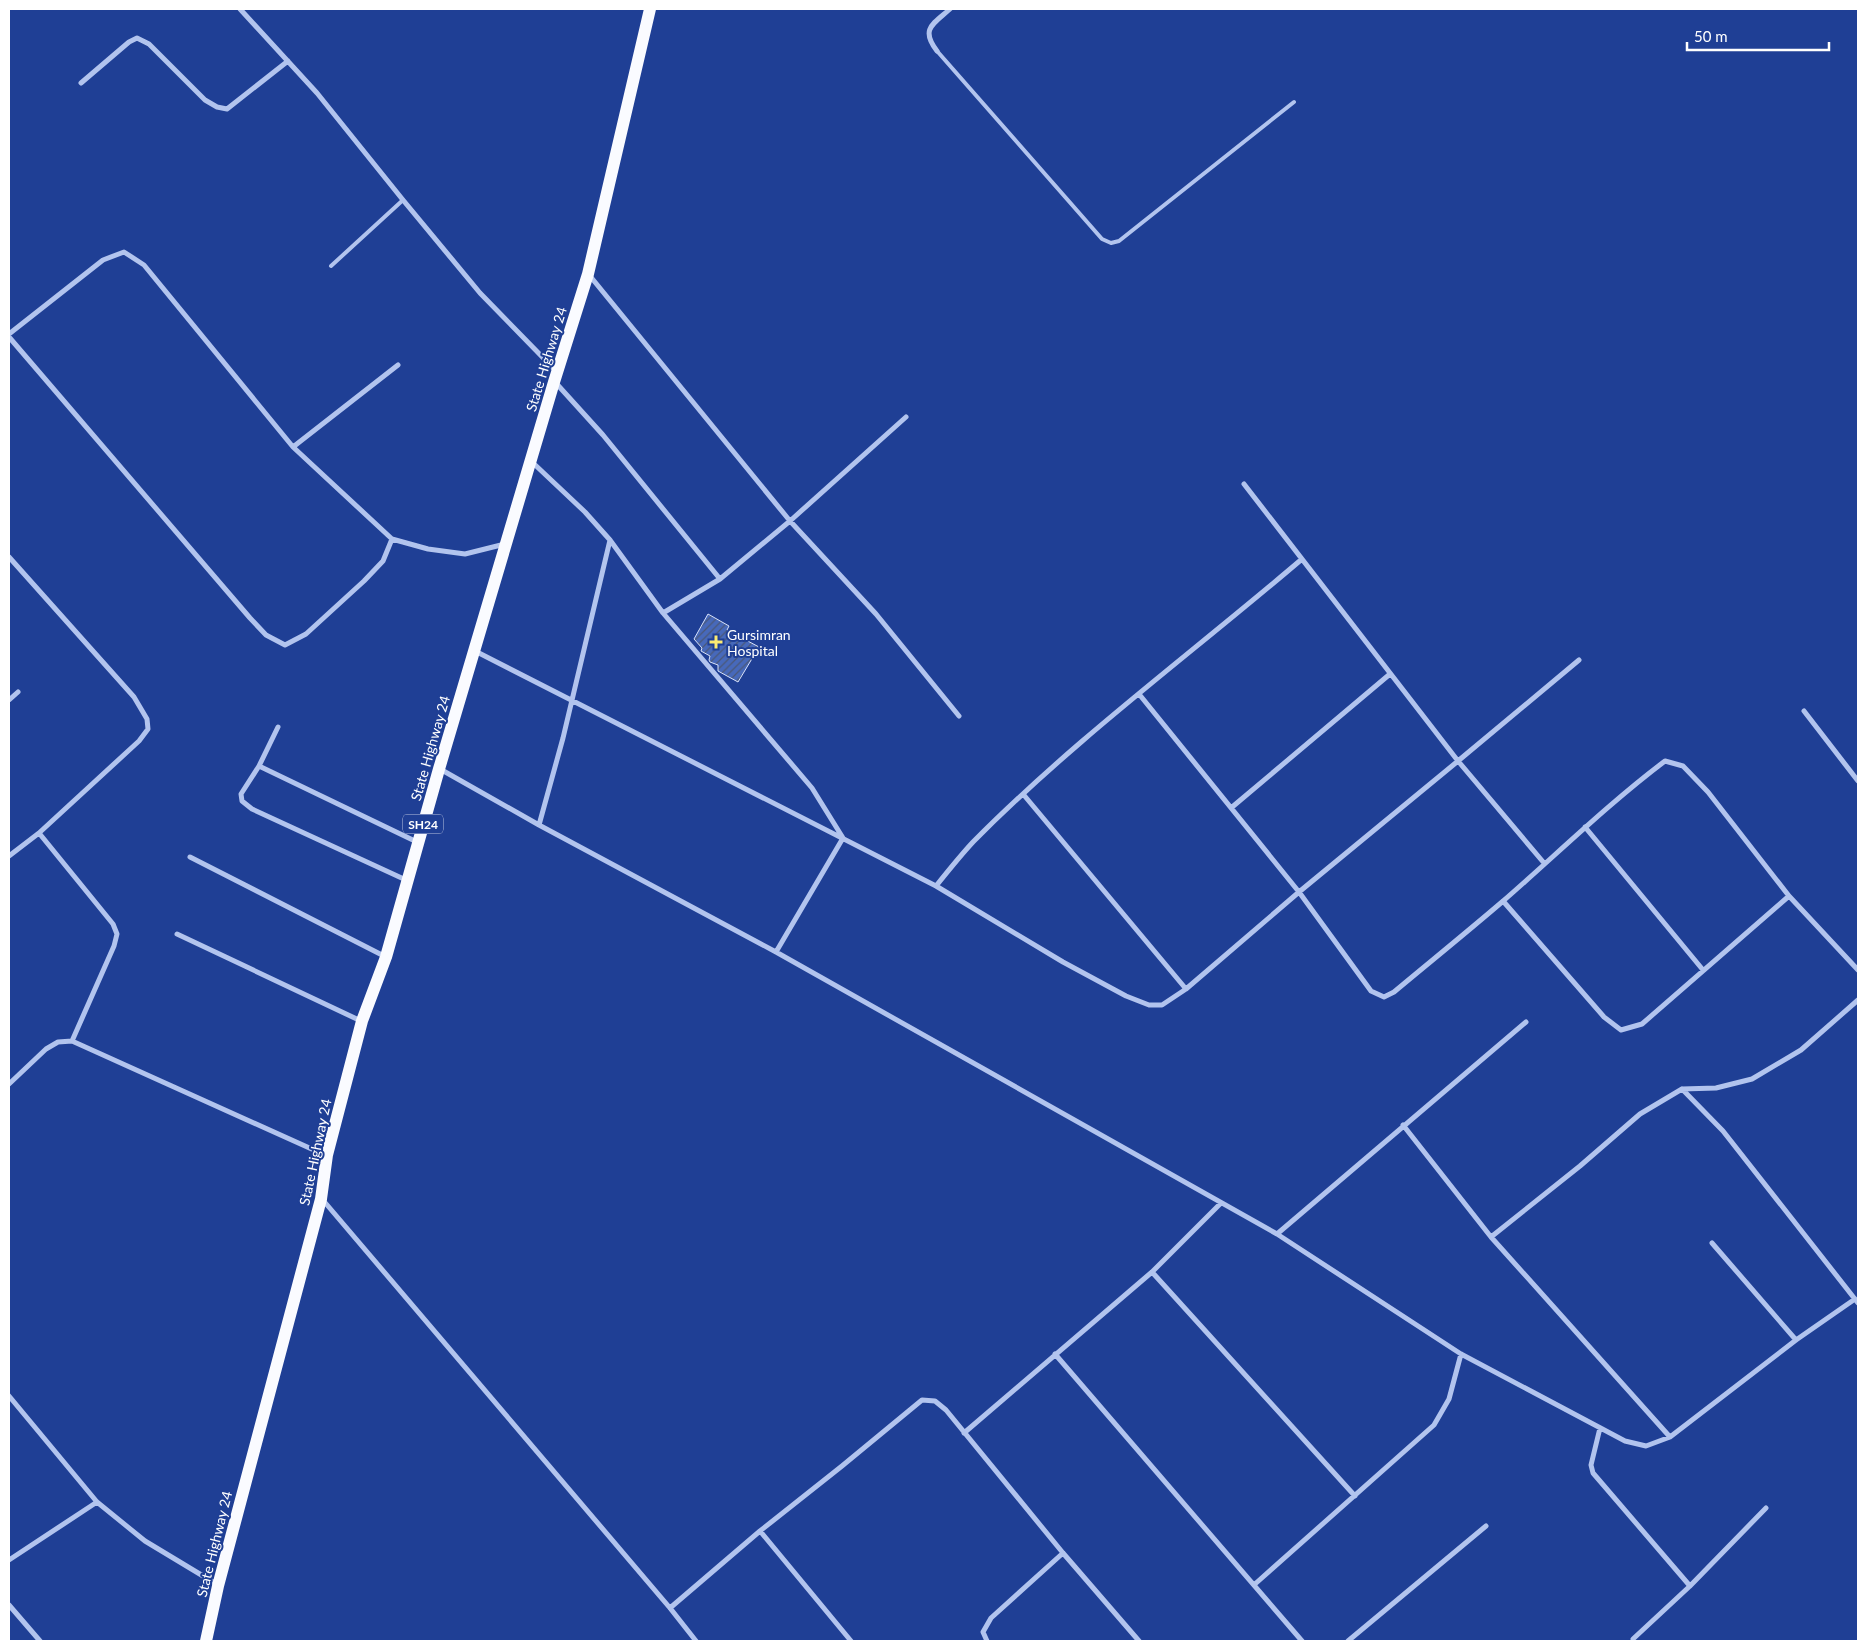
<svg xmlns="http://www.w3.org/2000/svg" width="1867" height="1650" viewBox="0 0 1867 1650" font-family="Lato,sans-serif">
<defs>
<pattern id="building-hatch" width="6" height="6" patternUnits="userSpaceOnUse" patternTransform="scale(1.25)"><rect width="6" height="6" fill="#4769bb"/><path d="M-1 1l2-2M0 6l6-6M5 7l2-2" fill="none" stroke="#4a5878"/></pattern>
</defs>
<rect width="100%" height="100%" fill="#1f3f95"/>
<path fill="url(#building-hatch)" stroke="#d8e2fa" d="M708,614L729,626L727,630L759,647L738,682L718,671V665L710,662L709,660L710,656L701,651L702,648L694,639Z"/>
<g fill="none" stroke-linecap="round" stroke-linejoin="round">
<path stroke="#b2c4ee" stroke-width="4" d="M937,51L1102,239L1111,243L1119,241L1294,102
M331,266L403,200"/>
<path stroke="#b2c4ee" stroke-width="5" d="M240,9L317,93L403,200L480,293L557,372
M937,51C920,29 933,24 950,9
M81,83L129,42L137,38L149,44L205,100L217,107L227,109L288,61
M590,276L790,521L876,614L959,716
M9,334L103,260L124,252L144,265L293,447L392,539L428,549L465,554L505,544
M9,337L250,618L266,635L285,645L306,634L364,581L383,561L392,539
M555,382L603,435L720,579
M293,447L398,365
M532,462L585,512L610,540L663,613L812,788L843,838L776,952
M9,557L134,697L147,719L148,729L139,741L39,833L113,924L117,934L114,946L72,1041
M663,613L720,579L790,521L906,417
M475,651L936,886L1063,962L1126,996L1149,1005H1162L1186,989L1299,892L1458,761L1244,484
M1139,694L1299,892L1371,991L1384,997L1394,992C1430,962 1467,932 1502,902C1556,855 1608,804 1665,761L1683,766L1708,792L1789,896L1858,970
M9,700L18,692
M1804,711L1858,781
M278,727L259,766L241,794L242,801L252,809L406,880
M259,766L417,842
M440,769L539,825L776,952L1277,1234L1461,1354L1625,1441L1646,1446L1670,1437L1796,1340L1855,1299
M1023,794L1186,989
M1231,808L1390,674
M539,825L563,738L610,540
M1585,827L1703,970
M9,856L39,833
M190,857L386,957
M1544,863L1458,761L1579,660
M936,886C948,871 960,856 973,842C1075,739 1192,653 1302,559
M1503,901L1604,1017L1621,1030L1642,1024L1789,896
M177,934L361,1021
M9,1084L46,1049L58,1042L72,1041L325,1155
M1682,1089L1723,1131L1858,1303
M1403,1125L1491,1237L1670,1437
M322,1199L670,1608L696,1641
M1277,1234L1526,1022
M1491,1237L1580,1166L1640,1114L1682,1089L1716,1088L1752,1079L1801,1050L1858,1000
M1712,1243L1796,1340
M1152,1272L1355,1496
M1055,1354L1302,1641
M9,1396L97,1502L145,1541L218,1585
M1600,1428L1591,1465L1593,1473L1690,1586
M964,1433L1152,1272L1221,1203
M760,1531L851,1641
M9,1560L97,1502
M1255,1584L1434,1425L1449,1399L1461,1354
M9,1605L40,1641
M670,1608L760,1531L842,1466L922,1400L935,1401L946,1410L1063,1553L1139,1641
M1633,1639L1690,1586L1766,1508
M987,1641L983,1632L991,1618L1063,1553
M1348,1641L1486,1526"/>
<path stroke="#fafbff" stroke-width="12" d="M206,1641L218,1586L321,1199L327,1155L362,1021L386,957L439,769L554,382L588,274L650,9"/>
</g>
<path fill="#fcea72" stroke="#1f3f95" stroke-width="2" d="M713.5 634.5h5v5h5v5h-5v5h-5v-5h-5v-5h5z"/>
<g text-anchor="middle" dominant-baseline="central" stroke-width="4" stroke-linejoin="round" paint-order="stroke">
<rect fill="#1f3f95" stroke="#bcc5df" stroke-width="1" x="403" y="814.5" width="40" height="19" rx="4"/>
<g font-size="12" font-weight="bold" fill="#fff">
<text x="423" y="824">SH24</text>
</g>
<g font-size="14" fill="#fff" stroke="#1f3f95">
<text transform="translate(546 359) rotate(-73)">State Highway 24</text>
<text transform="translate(430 748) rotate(-74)">State Highway 24</text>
<text transform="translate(315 1152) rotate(-78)">State Highway 24</text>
<text transform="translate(214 1544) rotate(-76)">State Highway 24</text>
</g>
<g font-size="14" fill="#fff" stroke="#1f3f95" text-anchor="start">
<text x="727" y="634">Gursimran<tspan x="727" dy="16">Hospital</tspan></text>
</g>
</g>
<rect width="1867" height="1650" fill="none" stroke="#ffffff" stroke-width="20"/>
<path d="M1687 42v8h142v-8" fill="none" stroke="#ffffff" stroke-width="2.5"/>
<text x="1694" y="42" font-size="15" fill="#ffffff" stroke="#1f3f95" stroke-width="4" paint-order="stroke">50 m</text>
</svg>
